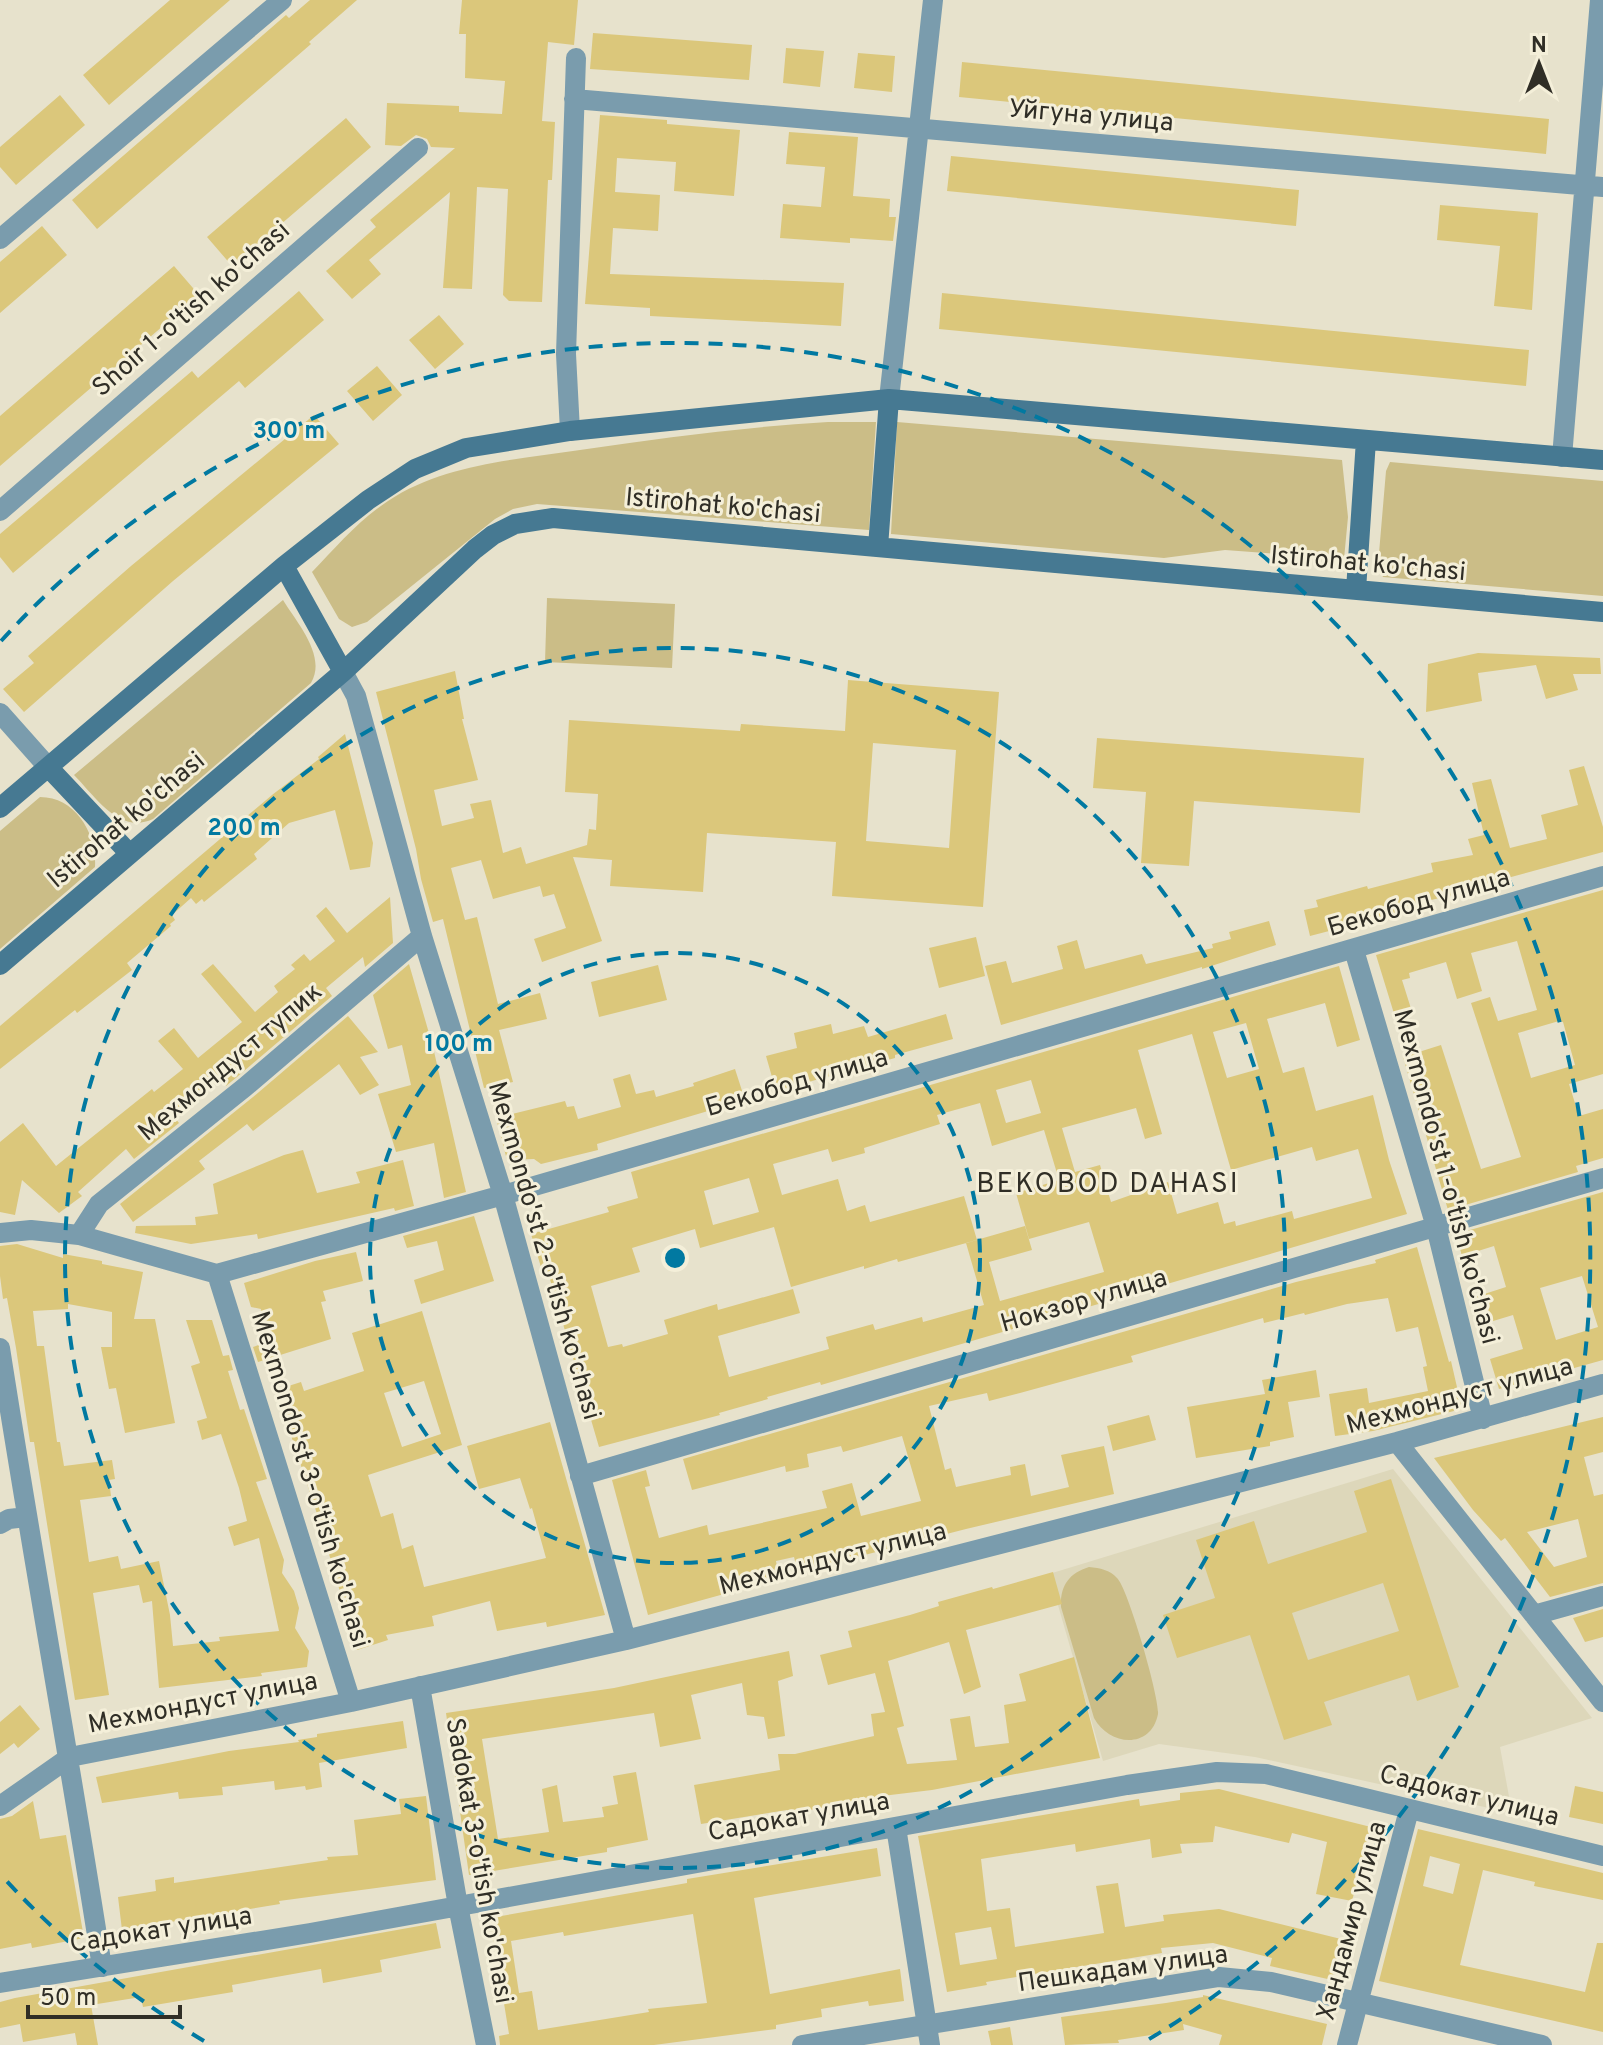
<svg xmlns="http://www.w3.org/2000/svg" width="1603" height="2045" viewBox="0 0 1603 2045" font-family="Overpass,sans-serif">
<rect width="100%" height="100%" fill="#e7e2cc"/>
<path fill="#ddd7ba" d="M1393,1469L1592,1718L1500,1747L1512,1813L1255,1757L1159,1744L1103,1761L1049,1574Z"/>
<path fill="#cbbd87" d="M828,422H876L869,530L537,504L513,509L495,519L367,622L352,627L339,619L312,572C336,547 359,520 388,501C444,464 515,460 580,450C662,438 744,427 828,422Z
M897,422L1342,460L1348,517L1344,559L1225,550L1164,558L891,534Z
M1390,462L1603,481V596L1383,577L1378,565L1386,471Z
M547,598L675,604L672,668L545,662Z
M283,600C297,623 327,656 311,683L153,819C119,835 95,796 74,775Z
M40,797C76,797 97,834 95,867L0,949V831Z
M1089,1567C1100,1568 1110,1570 1117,1578C1128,1588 1160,1699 1158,1714C1151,1750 1109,1746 1094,1718L1061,1607C1060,1586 1069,1573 1089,1567Z"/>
<path fill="#dbc77b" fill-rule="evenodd" d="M170,0H230L109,105L83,75Z
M310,0H357L309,42L311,44L97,229L72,200L286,15L289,18Z
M462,0H578L574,45L548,42L542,121L555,122L552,180H548L542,302L509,301L503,295L508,189L477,187L472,289L443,288L450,192L369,260L381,274L352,299L326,271L376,227L370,220L455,148L431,147L427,139L416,135L401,146L385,145L387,103L459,106V112L502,114L505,81L465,78L466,34H459Z
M593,33L752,45L749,80L590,69Z
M786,48L824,51L820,87L783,83Z
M858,53L895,56L892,92L854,88Z
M962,62L1549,119L1546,154L959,97Z
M60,95L85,125L16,185L0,167V147Z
M600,115L667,120V124L740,130L734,196L674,191L676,162L617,158L615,192L660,195L658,231L613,228L610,274L844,283L841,326L650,316V308L585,304Z
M346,118L371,147L232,266L207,237Z
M789,132L858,137L853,196L890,199L889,217H896L893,241L850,238V243L780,238L783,204L821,207L825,167L786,164Z
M951,156L1299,190L1296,226L947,191Z
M1440,205L1538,213L1532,310L1494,306L1500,246L1437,240Z
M42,226L67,255L0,313V262Z
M174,266L199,295L0,466V416Z
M299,291L324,320L245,388L239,381L13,573L0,557V534L192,371L198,378Z
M942,293L1529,350L1526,386L939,329Z
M439,315L464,344L435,369L409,340Z
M377,366L402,395L373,421L347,391Z
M314,415L339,444L173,581L24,712L3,689L34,663L28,656L131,566Z
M1478,653L1600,658L1601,674H1573L1578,690L1546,699L1536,665L1478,673L1482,701L1426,712L1428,664Z
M455,671L464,719H462L478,780L434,790L442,826L474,818L470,804L491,800L503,853L521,847L526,864L587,845L589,829L596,830L598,794L565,792L569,720L740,731L741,724L845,731L848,680L999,692L983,907L832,896L836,842L707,833L703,892L610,886L612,860L573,857L602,941L542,962L534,939L566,928L554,894L543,897L540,886L493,899L481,860L451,868L465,920L477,917L498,1004L540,993L547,1019L499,1030L513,1082L484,1088L443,919L433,922L421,879L416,849L376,692ZM873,743L956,750L949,848L866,841Z
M345,734L373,843L370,867L350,870L335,810L289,823L254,854L257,859L204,902L202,899L196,904L191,898L172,915L175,920L170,924L171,926L127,963L132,970L77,1013L75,1010L0,1069V1026L272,795L319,759L318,757Z
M1097,738L1364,758L1360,813L1194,801L1189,866L1141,863L1146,792L1093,788Z
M1584,766L1603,827V852L1478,886V889L1397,908L1398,913L1310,936L1304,910L1318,907L1316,900L1367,886L1368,889L1433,872L1431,863L1473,855L1468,839L1484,835L1472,783L1491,779L1510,848L1547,839L1541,815L1578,805L1569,770Z
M1603,890V1074L1569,1084L1579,1116L1603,1109V1158L1576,1166L1578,1172L1448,1210L1403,1057L1441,1045L1481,1169L1521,1157L1471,1003L1490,997L1498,1021L1537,1010L1517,941L1471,953L1482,991L1457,999L1446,962L1409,973L1410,978L1402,980L1413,1015L1396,1020L1376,955ZM1559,1021L1563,1022L1575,1065L1531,1078L1518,1033Z
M390,897L393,943L365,967L363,957L326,988L332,996L237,1077L226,1086L217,1076L171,1113L179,1123L134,1159L126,1149L78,1192L82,1196L59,1213L22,1180L15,1215L0,1212V1142L23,1123L56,1166L152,1089L154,1092L183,1069L158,1041L174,1028L198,1058L242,1022L201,974L213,964L255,1012L278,992L274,986L295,969L291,965L304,954L310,961L335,941L316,916L326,907L347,933Z
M1269,921L1276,945L1202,969V967L1001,1025L985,966L1006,961L1012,983L1063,969L1057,946L1077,940L1085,969L1142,954L1146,964L1213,948L1212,944L1231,939L1229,932Z
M976,937L985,976L939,988L929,948Z
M409,964L433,1047L466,1192L444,1198L434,1143L396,1152L378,1094L411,1085L402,1045L388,1049L373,995Z
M658,965L667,1000L599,1017L591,982Z
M1339,966L1360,1040L1337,1047L1325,1003L1267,1019L1283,1073L1304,1067L1316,1111L1373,1095L1389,1160L1407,1214L821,1385L820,1382L767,1397L768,1399L719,1413L720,1415L599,1447L549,1276L544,1277L531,1234L609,1212L607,1207L638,1198L631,1172ZM1246,1023L1259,1069L1227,1078L1213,1032ZM1192,1034L1231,1170L1312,1147L1316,1161L1358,1149L1372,1198L1294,1219L1292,1211L1236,1226L1235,1221L1224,1224L1218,1202L1177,1214L1168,1182L1111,1202L1100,1165L1075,1172L1062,1128L1136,1108L1145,1139L1162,1134L1138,1050ZM1031,1080L1041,1113L1006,1123L996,1090ZM980,1103L992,1146L1044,1130L1059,1180L1016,1193L1029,1239L1089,1222L1104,1272L1000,1301L989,1262L1032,1250L1025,1226L966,1243L984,1305L923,1322L922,1317L875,1330L873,1324L826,1337L829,1349L729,1377L718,1336L800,1313L793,1289L718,1310L717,1304L664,1320L668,1334L623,1347L622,1344L608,1347L591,1286L640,1272L632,1248L655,1241L695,1229L700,1248L774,1227L791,1287L864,1266V1269L897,1259L898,1262L977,1240L964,1196L870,1222L865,1205L847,1211L838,1179L782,1195L773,1164L828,1149L832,1162L865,1153L864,1148L940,1124L937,1115ZM749,1178L759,1212L713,1225L704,1191Z
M946,1014L953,1039L895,1055V1058L776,1091L766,1056L797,1048L794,1033L831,1024L833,1034L864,1026L868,1037Z
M348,1016L378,1052L360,1057L379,1085L360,1095L339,1064L253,1131L247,1124L199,1161L205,1169L133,1222L120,1204L253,1097Z
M735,1069L745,1100L597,1144L598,1150L541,1164L534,1159L507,1160L496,1118L565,1101L567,1107L574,1106L578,1119L621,1107L613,1079L630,1074L636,1094L654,1090L656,1097L694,1086L693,1083Z
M303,1150L317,1193L360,1183L356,1172L403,1160L414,1206L395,1211L394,1208L258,1239L257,1234L191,1244L135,1233L136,1226L196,1225L195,1217L218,1214L213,1184L284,1155Z
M1603,1192V1360L1499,1389L1490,1359L1523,1349L1513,1315L1480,1325L1472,1298L1506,1287L1494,1246L1462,1256L1456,1234ZM1582,1276L1598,1327L1556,1340L1540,1288Z
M474,1216L494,1281L421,1304L414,1280L444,1270L437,1241L407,1248L403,1236Z
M17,1244L63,1258V1254L102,1261V1264L143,1272L134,1319H155L175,1423L125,1433L116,1388L109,1389L101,1347H112V1312L68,1304V1309L33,1311L37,1346H44L57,1442H60L64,1466L112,1460L115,1479L109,1480L111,1496L80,1500L89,1562L118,1556L121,1569L159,1561L170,1615L173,1646L220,1641L219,1637L279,1631L259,1538L234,1546L228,1527L247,1521L239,1488L221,1434L202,1440L197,1421L207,1418L191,1366L200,1363L186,1320H212L223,1356L229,1355L233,1370L228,1371L240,1410L244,1409L267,1479L256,1482L284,1560L282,1573L294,1591L299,1608L295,1628L309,1651L307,1667L261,1673L262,1676L159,1688L152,1601L143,1603L139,1585L93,1593L109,1695L75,1700L34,1442H30L16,1348L7,1298L3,1299L0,1276V1246Z
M1417,1247L1449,1362L1451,1361L1462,1409L1373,1431L1335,1436L1329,1394L1367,1388L1369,1403L1428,1391L1423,1367L1427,1366L1418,1327L1396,1332L1388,1298L1347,1304L1305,1315L1304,1313L1264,1323L1263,1318L1131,1356L1133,1362L1020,1393L989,1401L987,1393L929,1406L945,1470L951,1468L956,1487L1011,1475L1010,1467L1025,1464L1031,1496L1069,1487L1061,1455L1104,1446L1114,1494L966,1529L798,1572L794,1557L776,1561L779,1579L648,1615L612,1480L646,1470L650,1486L645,1487L659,1538L707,1525L709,1535L827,1508L822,1491L852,1483L861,1516L921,1501L902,1436L843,1452L841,1446L807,1454L809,1467L786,1472L785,1466L692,1490L683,1459L1296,1282L1376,1263L1375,1260Z
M356,1252L363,1281L323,1291L326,1301L321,1302L331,1339L258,1362L253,1347L261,1344L255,1321H260L261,1309L251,1307L244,1283L315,1261Z
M422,1311L462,1445L368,1475L381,1517L393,1513L402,1549L413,1545L424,1587L546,1558L532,1508L530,1509L520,1478L479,1489L467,1446L550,1422L605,1615L547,1627L546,1622L497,1631L490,1601L432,1616L434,1626L386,1635L388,1640L357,1650L320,1523L276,1390L301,1382L304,1391L364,1371L352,1333ZM424,1381L441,1434L402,1447L384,1393Z
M1316,1370L1320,1397L1288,1402L1294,1437L1270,1442V1446L1196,1458L1187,1407L1265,1394L1262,1380Z
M1149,1415L1156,1440L1113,1451L1107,1426Z
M1603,1417V1452L1584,1457L1594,1496L1603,1494V1583L1550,1597L1505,1538L1501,1541L1473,1510L1434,1458ZM1578,1519L1587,1557L1554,1567L1527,1532Z
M1391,1479L1459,1687L1417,1701L1409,1675L1324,1702L1332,1725L1284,1740L1250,1635L1177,1658L1163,1615L1215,1598L1196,1540L1254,1521L1268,1564L1367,1532L1354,1491ZM1383,1583L1399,1631L1308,1660L1292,1613Z
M1053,1572L1062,1604L966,1630L981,1687L964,1694L949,1642L888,1661L904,1726L897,1728L907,1764L957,1760L950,1719L970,1716L975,1747L1009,1743L1004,1705L1026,1701L1019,1674L1074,1657L1100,1758L932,1790L857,1799L858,1801L788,1814L787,1810L701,1824L694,1785L780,1770L778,1754H795L874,1736L871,1714L885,1712L875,1673L828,1685L820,1655L852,1647L848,1631L910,1615L939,1606L938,1602L992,1587L993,1589Z
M1603,1609V1637L1585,1642L1573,1618Z
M789,1651L793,1676L778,1681L785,1736L768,1739L764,1717L747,1715L742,1683L691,1695L701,1739L660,1747L654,1713L482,1739L498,1839L549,1832L542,1789L557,1785L563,1822L604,1817L602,1807L618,1804L613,1776L636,1772L648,1840L607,1848V1852L469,1875L446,1713L614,1688Z
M20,1705L40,1729L18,1748L14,1743L0,1754V1722Z
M403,1721L407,1748L319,1763L322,1787L306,1790L305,1786L275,1790L274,1781L222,1787L223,1795L179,1799L178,1792L102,1803L96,1777L229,1751L299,1742L298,1740L317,1737V1734Z
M1575,1786L1603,1792V1824L1569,1817Z
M1219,1789L1371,1827L1352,1901L1316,1894L1327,1842L1292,1833L1289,1843L1215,1826L1213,1842L1180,1844L1182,1853L1152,1858L1150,1839L1076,1852L1075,1844L981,1859L987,1911L1010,1908L1015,1947L1104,1933L1096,1886L1118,1883L1125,1927L1164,1921L1163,1915L1219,1909L1341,1939L1332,1980L1270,1966L1272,1958L1213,1943L1161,1948L1162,1953L986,1982L987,1985L947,1992L918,1836L1139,1799L1140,1806L1180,1800V1793ZM991,1927L997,1959L960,1965L955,1933Z
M426,1796L436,1880L279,1901L280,1904L122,1930L118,1897L156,1891L155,1880L174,1877V1883L328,1860L327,1857L358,1855L354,1820L401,1814L399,1799Z
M33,1801L40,1839L66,1835L84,1938L32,1948L31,1943L0,1949V1819L12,1816Z
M1418,1829L1603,1873V1900L1534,1886L1535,1882L1483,1870L1460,1965L1585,1992L1597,1943H1603V2032L1379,1981ZM1430,1856L1460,1864L1453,1894L1423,1886Z
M877,1848L881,1876L754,1898L770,1994L900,1969L904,2001L869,2006L868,2001L821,2009L822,2017L776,2025V2029L654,2045H500L499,2036L509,2034L490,1918L687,1883V1879ZM693,1914L707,2003L648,2009L649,2012L538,2030L532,1991L519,1993L511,1941L563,1932L564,1936Z
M436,1923L441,1948L380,1960L382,1972L323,1983L321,1969L232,1985L233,1992L143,2007L141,1997L91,2005L98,2045H77L75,2033L23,2042L20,2024L0,2028V2002L15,1998Z
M1203,1995L1327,2024L1322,2045H1219L1222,2035L1183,2024L1184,2030L1118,2040L1119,2043L1065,2045L1061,2017L1166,2003L1203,1997Z
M1010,2027L1013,2045H991L988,2031Z"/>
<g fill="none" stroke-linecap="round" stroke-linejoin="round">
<path stroke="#7a9cad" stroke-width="20" d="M574,99L1603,187
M0,239L282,0
M889,399L933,0
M570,431L566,354L576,58
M1562,457L1600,0
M0,511L418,148
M343,672L356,696L422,936L503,1195L626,1640
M0,713L48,767
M1354,950L1436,1227L1483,1419
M0,1233L31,1230L79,1235L217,1274L503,1195L1603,876
M79,1235L99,1204L245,1087L422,936
M217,1274L351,1702
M0,1348C32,1554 70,1760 102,1967
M1397,1442L1603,1702
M580,1476L1603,1178
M0,1524L9,1519L26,1517
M1534,1615L1603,1596
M420,1686L458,1906L486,2045
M0,1806L70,1757L351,1702L626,1640L1397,1442L1603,1384
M896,1827L930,2045
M0,1983L310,1933L1127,1785L1217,1772L1266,1774L1603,1856
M802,2045L1219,1977L1271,1982L1542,2045
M1347,2045L1409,1810"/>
<path stroke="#467992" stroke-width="20" d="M878,547L889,399
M284,566L343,672
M1356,590L1366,440
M48,767L129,853
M0,808L284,566L368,500L415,469L466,448L570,431L889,399L1603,460
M0,965L343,672L475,549L493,535L515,524L553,518L1603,612"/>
</g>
<g fill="none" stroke="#0179a1" stroke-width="4" stroke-dasharray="14 10">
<circle cx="675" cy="1258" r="305"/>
<circle cx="675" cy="1258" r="610"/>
<path d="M204 2041A914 914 0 0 1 1 1875M1 641A914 914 0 1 1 1146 2041"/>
</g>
<g text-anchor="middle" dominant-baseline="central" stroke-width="6" stroke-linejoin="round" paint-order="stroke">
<g font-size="26" fill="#302e26" stroke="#f4efd9">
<text transform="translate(1091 117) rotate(5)">Уйгуна улица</text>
<text transform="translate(192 310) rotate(-41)">Shoir 1-o'tish ko'chasi</text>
<text transform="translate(723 507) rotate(5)">Istirohat ko'chasi</text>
<text transform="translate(1368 565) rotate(5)">Istirohat ko'chasi</text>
<text transform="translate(127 821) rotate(-40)">Istirohat ko'chasi</text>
<text transform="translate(1419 904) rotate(-16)">Бекобод улица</text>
<text transform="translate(231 1063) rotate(-40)">Мехмондуст тупик</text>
<text transform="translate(797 1084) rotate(-16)">Бекобод улица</text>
<text transform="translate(1445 1177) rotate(75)">Mexmondo'st 1-o'tish ko'chasi</text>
<text transform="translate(543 1251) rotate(74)">Mexmondo'st 2-o'tish ko'chasi</text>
<text transform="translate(1084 1302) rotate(-16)">Нокзор улица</text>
<text transform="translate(1460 1397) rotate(-15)">Мехмондуст улица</text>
<text transform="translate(309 1480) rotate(73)">Mexmondo'st 3-o'tish ko'chasi</text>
<text transform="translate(833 1560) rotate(-14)">Мехмондуст улица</text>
<text transform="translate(203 1704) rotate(-11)">Мехмондуст улица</text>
<text transform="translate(1469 1797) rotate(14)">Садокат улица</text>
<text transform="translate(799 1818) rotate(-10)">Садокат улица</text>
<text transform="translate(478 1861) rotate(80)">Sadokat 3-o'tish ko'chasi</text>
<text transform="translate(1353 1921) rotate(-75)">Хандамир улица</text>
<text transform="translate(161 1931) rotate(-9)">Садокат улица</text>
<text transform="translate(1123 1970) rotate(-8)">Пешкадам улица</text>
</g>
<g font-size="28" letter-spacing="2" fill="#302e26" stroke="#f4efd9">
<text x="1108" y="1185">BEKOBOD DAHASI</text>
</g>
</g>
<circle cx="675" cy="1258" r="12" fill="#0179a1" stroke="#f4efd9" stroke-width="4"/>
<g font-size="24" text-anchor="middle" font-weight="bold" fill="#0179a1" stroke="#f4efd9" stroke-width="6" stroke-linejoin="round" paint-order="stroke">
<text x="289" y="438">300 m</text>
<text x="244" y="835">200 m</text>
<text x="459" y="1051">100 m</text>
</g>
<g transform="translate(1539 64)" stroke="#f4efd9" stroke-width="6" paint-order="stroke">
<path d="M0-6L14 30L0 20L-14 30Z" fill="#302e26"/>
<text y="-12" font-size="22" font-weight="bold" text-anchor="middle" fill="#302e26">N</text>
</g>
<path d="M28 2005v12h152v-12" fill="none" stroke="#302e26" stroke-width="4"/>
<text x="40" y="2005" font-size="24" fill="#302e26" stroke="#f4efd9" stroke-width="6" paint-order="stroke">50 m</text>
</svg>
